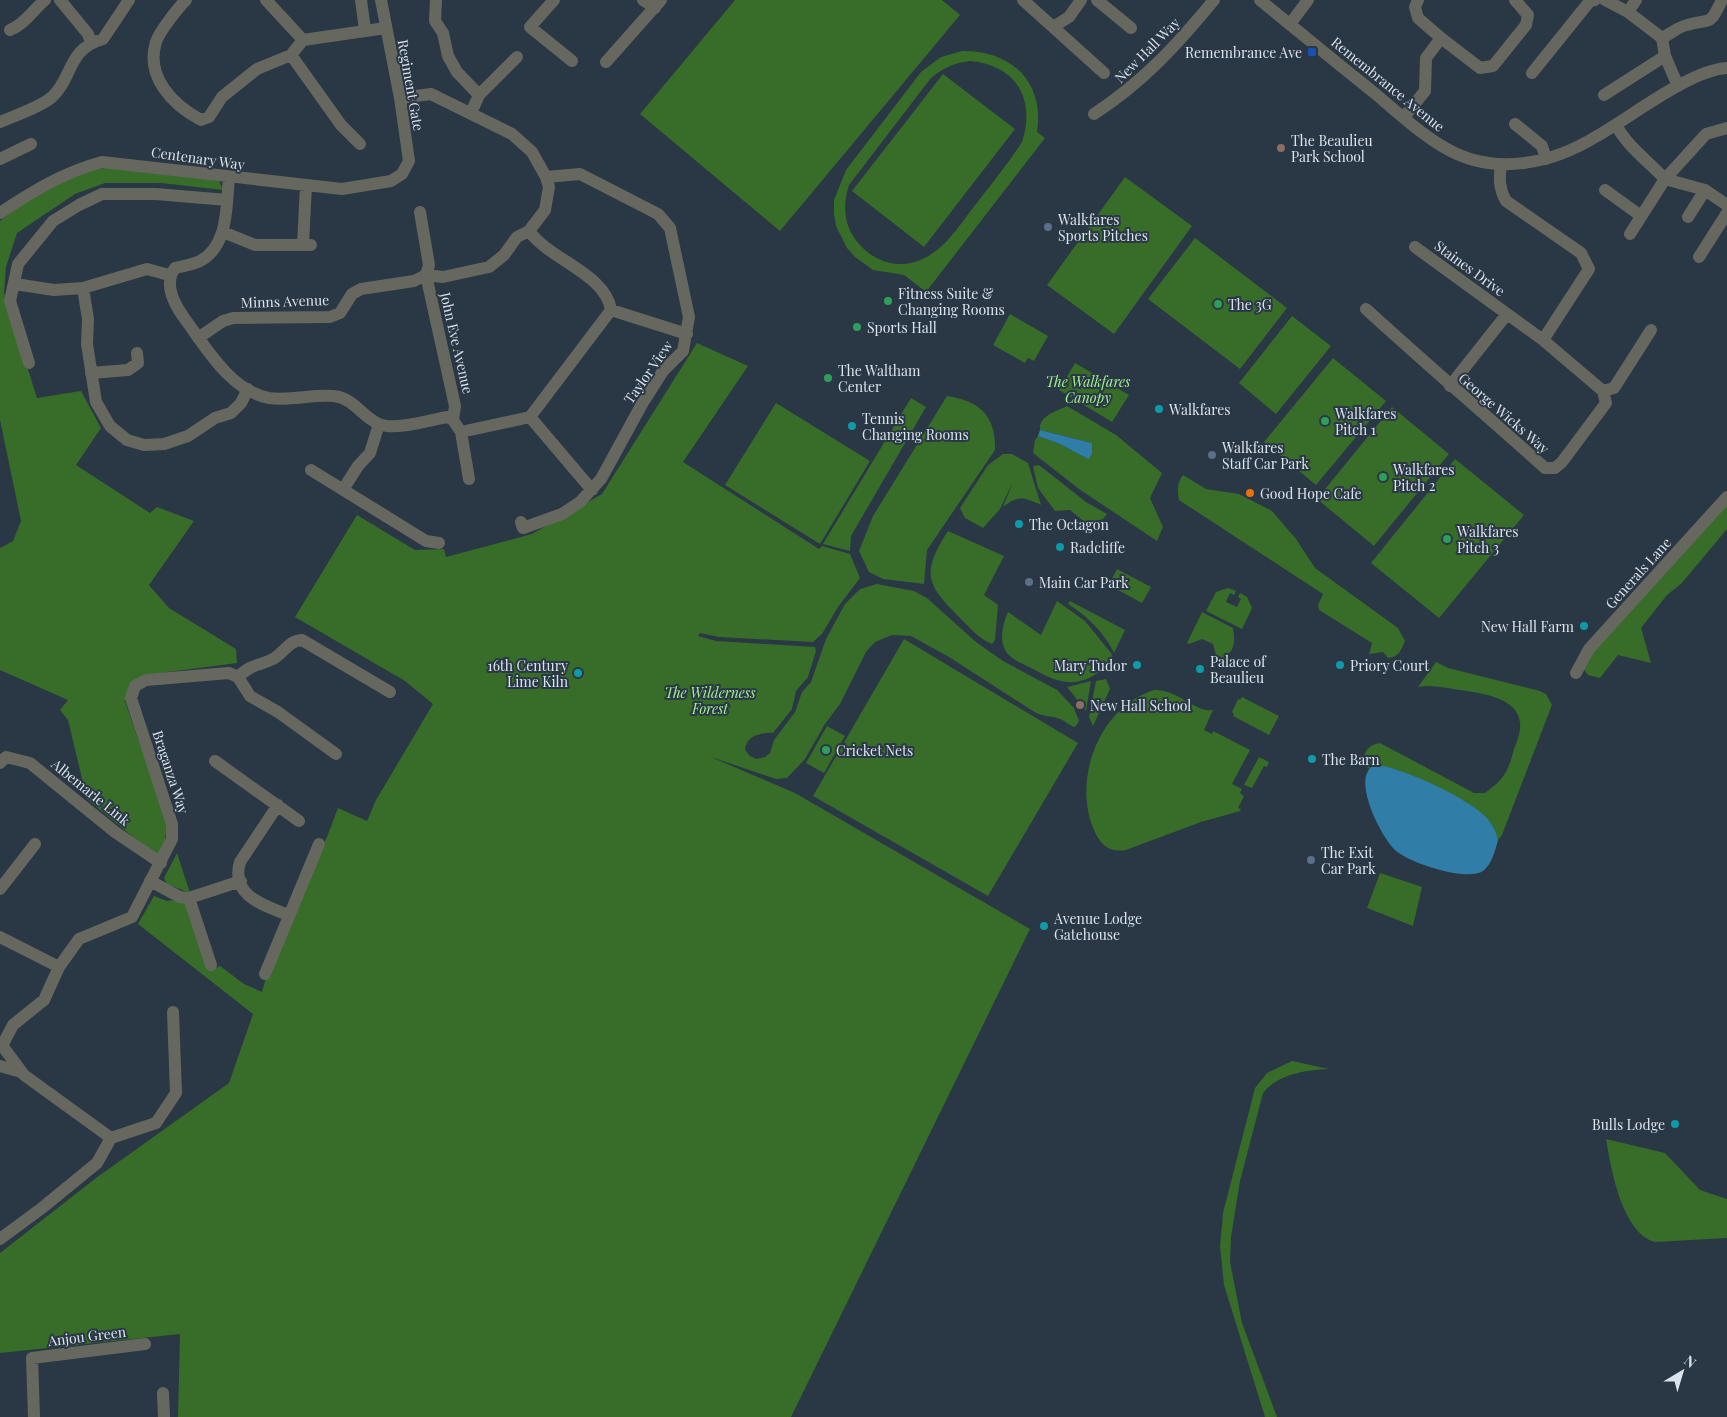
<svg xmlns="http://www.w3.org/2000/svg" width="1727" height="1417" viewBox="0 0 1727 1417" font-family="'Playfair Display',serif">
<rect width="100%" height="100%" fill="#2a3745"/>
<path fill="#376c29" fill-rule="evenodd" d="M735,0H942L960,15L780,231L640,114Z
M962,51C1011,50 1045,82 1037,132L1045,138L926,292L904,275L873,270L855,257L847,248L836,226L834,214V200L846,170L921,72L941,57ZM970,61C1016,65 1036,99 1022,142C1009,162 994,181 979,200C958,226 941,260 904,264C887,265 872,258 860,245C844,228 842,207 849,185L931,78C943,68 954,63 970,61Z
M943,74L1015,129L924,247L852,191Z
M114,167L219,181L223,190L161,183H105L75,194L17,233L6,267L4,293L37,398L81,391L101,428L76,465L150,513L157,507L194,521L149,585L169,608L236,649L237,663L145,675L130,684L125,701L167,823L164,849L156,856L87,799L68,720L60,710L68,700L0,670V548L13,541L21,521L0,420V221C31,195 73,170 114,167Z
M1125,177L1192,226L1114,334L1047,285Z
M1195,238L1287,308L1240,369L1148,299Z
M1010,314L1048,336L1034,361L1028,358L1025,363L993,345Z
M1292,316L1331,346L1276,414L1239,383Z
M697,343L748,366L683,462L819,549L822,546L850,554L860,578L838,607L822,634L813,642L719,637L700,633L698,636L716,641L815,647L816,651L808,677L796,691L792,709L773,733C760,732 746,736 745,750L750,756L756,759L765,757L770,753L774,740L795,712L802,692L811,682L826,639L845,604L860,589L877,584L914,591L927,598L976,642L1003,661L1057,690L1074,708L1079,721L1075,727C1069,726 1066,721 1060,719C1053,716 1045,717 1036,713L949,657L911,636L892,635L875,642L866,652L840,704L825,724L805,759L787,778L776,779L711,757L795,793L1030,929L791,1417H178L180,1334L0,1353V1253L96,1178L229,1083L253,1014L138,924L154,896L167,901L172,900L185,903L212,970L220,966L244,984L262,992L273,952L327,837L338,808L367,821L376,800L433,704L405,681L295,617L357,515L415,550L444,549L446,557L532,534L602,494Z
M1333,358L1386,401L1316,485L1264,442Z
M1075,363L1129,395L1112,422L1059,390Z
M947,396C980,401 996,416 995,450L927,550L924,584L883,579L869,572L859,551L873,516Z
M911,398L926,407L851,536L850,551L823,544Z
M776,403L870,461L820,544L725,485Z
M1067,406L1116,435L1162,473L1150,498L1163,527L1157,541L1079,489L1033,453L1035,440L1038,436L1060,444L1086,458L1092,443L1040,430C1038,416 1057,411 1067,406Z
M1392,407L1449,454L1374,546L1317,499Z
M1003,454H1012L1028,463L1041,505C1023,497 1019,495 1003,507L1013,482L1000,509L983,528L965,518L960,508L988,465Z
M1455,459L1524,515L1439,618L1371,563Z
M1039,465L1086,502L1107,514L1103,519L1087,524L1070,510L1055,511L1038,488L1033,466Z
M1183,475L1206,489L1239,494L1272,511L1296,539L1315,568L1398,628L1405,641C1401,650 1399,657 1388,658L1383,652L1369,654L1372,643L1319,610L1318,605L1323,594L1179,500C1177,490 1177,483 1183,475Z
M1727,499V529L1681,584L1667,595L1641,628L1651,663L1618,655L1600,678L1588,675L1584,670L1590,655Z
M948,531L1004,556L984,595L998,605L995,640L992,644C979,639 969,627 959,617C926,584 921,573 948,531Z
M1117,569L1151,587L1142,603L1109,585Z
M1228,588L1236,591L1234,595L1230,593L1226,602L1237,607L1241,599L1238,597L1240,593L1247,597L1252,608L1242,629L1206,611L1216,592Z
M1057,601L1085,621L1111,653L1112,656C1103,674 1081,686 1061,681C1050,679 1039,672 1029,667C1022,663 1012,660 1007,653C998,641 1003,624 1008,612L1041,635Z
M1070,601L1125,630L1114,653C1104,632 1087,616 1068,604Z
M1202,612L1233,628C1235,640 1235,651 1224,658L1216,655L1213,644L1202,639L1189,644L1187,643Z
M904,639L1078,743L988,896L813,796Z
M1436,662L1448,668L1540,691L1546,694L1552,705L1502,835L1498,840C1495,829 1482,813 1472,806C1453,793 1394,763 1371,766L1369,769L1365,765C1362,752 1368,745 1380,743L1474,793H1485C1504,779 1508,772 1514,749C1517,742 1521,731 1520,723C1518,697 1480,693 1460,690C1446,688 1431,684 1418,687Z
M1106,679L1110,689L1093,726L1089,717L1096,681Z
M1091,681L1086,711L1067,687Z
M1154,690C1176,688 1196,713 1213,710L1204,730L1212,734L1213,731L1250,750L1232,784L1242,789L1240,793L1244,796L1238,808L1241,809L1240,811L1201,822L1126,850C1110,853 1100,845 1094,830C1072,780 1099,707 1154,690Z
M1242,697L1279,716L1269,735L1233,716L1234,714L1232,712L1238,699L1240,700Z
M827,726L845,736L824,773L806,763Z
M1259,757L1269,762L1267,767L1264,766L1252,788L1244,785Z
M177,853L190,893L167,884L164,878Z
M1380,873L1422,887L1413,926L1367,908Z
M1292,1061L1329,1069C1306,1070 1278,1074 1263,1093L1240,1181L1231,1237L1230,1262L1242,1323L1277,1417H1265L1224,1285L1220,1246L1223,1213L1255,1088L1267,1073Z
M1606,1139L1665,1153L1700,1190L1727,1199V1238L1655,1242C1622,1233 1611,1169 1606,1139Z"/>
<path fill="#307da7" d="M1040,430L1092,443V453L1089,459L1086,458L1060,444L1038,436Z
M1375,765C1400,766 1468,798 1486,817C1492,824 1496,831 1498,840C1495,851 1492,864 1483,871C1467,882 1409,863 1395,850C1382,838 1349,776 1375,765Z"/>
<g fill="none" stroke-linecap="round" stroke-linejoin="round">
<path stroke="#66685f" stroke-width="12" d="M60,0L88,34L91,43
M186,0C178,8 159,32 156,42C145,77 173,105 201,120L209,117L222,97L257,69L291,55L303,40L386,28
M266,0L303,40
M361,0L365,30
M436,0L435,21L443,33L448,56L457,72L479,95L471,113
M554,0L530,27L572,61
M643,0L655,8
M1023,0L1104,73
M1097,0L1131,28
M1260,0C1297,30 1334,61 1372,91C1396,111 1419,133 1447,149C1495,176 1552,164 1597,136C1631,117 1690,70 1727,68
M1605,0L1628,12L1662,38
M1628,12L1636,0
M1290,24L1308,0
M1053,27L1069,17L1081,0
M10,30C24,25 33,10 45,0
M1441,38L1480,68L1493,66L1526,25L1528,15L1515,0
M1662,38C1670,34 1678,27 1687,25C1712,18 1709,27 1722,0
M1662,38L1665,56L1678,86
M291,55L341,125L360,144
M606,62L661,0
M1532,73L1590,1L1595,0
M479,95L517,57
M1604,95L1665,56
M1094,114C1143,82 1177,45 1214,0
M1404,117L1425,91L1426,58L1441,38L1418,18L1415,7L1418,0
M0,122C14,116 41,107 52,97C73,78 67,49 103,39L129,0
M1515,124L1542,146L1546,159
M1616,125C1627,146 1648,161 1665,179L1630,234
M1727,128L1706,134L1665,179L1705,190L1727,205
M0,159L31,144
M229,178C226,206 229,248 198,262C191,265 182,266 175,268C163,284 174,304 185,319C206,348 231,391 269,398C291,401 313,394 334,396C354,398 362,417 379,424C394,431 430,420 447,417L453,420
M1605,190L1641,216
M420,212L429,265L426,275L455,406L453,420L461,432L469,479
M0,213C33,191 64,172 102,162L342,189L391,181L402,174L409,161L400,98L381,0
M1688,217L1705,190
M223,232L255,245H311
M303,245L306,185
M1415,247L1543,340
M1699,257L1727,213
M15,284L54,290L83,288L147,269L169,275
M83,288L88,319L87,344L96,402L110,426L127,440L144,445L164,444L188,436L215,418L231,413L241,403L248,389
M1366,309C1425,363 1486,415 1545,468H1555L1562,462L1606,403L1603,391L1543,340L1589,269L1581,253L1506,201C1499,189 1499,178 1501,165
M611,310L687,334
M198,338L223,321L233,318L330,317L340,313L352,294L361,289L414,281L426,275L443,277L489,267L504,255L517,237L529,231L545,210L549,187L546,177L532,152L512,134L431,94L400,98
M29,363L10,301L18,264L53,221L79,205L102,194H156L227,200
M91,373L128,370L138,363L137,353
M1450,386L1507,314
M1603,391L1614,388L1651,330
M530,417L592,490
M461,432L530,417L611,310C606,274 550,260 529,231
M311,470L426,541L439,543
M344,488L358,466L370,453L379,424
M521,522L523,528L562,514L580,502L601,479L642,404L663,371L683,351L689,317L670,228L658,214L580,174L546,177
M1576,673L1589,649L1727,497
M238,677C253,663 257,667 273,659C285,652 288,641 302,640L390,692
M215,761L299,821
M0,763L6,757L30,763L115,832L161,863
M278,805L240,862C230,896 264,905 288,915
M150,881L180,897L189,898L241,881
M0,889L35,844
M189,898L211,965
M0,937L59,967
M265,974L319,844
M4,1042L13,1025L44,1000L59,967L79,939L132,917L172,839V824L131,698L135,686L146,680L229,673L238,677L250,696L278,712L336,754
M4,1048L24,1075L111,1138
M0,1066L21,1072
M0,1239L42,1208L97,1163L111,1138L156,1123L176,1093L173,1012
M163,1393L164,1417
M34,1417L32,1358L145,1344"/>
</g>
<rect fill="#1a4fb4" stroke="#2a3745" stroke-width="2" x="1307" y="47" width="10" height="10" rx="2.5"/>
<g fill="#8d6e63" stroke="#2a3745" stroke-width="2">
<circle cx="1281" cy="148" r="5"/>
<circle cx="1080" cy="705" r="5"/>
</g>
<g fill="#5c6f8a" stroke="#2a3745" stroke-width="2">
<circle cx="1048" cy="227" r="5"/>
<circle cx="1212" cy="455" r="5"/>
<circle cx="1029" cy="582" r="5"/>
<circle cx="1311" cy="860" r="5"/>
</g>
<g fill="#2e9e5b" stroke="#2a3745" stroke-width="2">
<circle cx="888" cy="301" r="5"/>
<circle cx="1218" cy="304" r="5"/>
<circle cx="857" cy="327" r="5"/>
<circle cx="828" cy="378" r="5"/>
<circle cx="1325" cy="421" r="5"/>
<circle cx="1383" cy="477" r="5"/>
<circle cx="1447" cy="539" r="5"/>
<circle cx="826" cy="750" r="5"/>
</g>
<g fill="#0f9aa8" stroke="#2a3745" stroke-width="2">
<circle cx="1159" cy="409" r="5"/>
<circle cx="852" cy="426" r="5"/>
<circle cx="1019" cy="524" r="5"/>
<circle cx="1060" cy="547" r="5"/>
<circle cx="1584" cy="626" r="5"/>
<circle cx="1137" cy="665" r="5"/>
<circle cx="1340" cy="665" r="5"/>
<circle cx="1200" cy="669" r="5"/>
<circle cx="578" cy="673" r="5"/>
<circle cx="1312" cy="759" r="5"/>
<circle cx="1044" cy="926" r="5"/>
<circle cx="1675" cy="1124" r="5"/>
</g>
<circle fill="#e8710a" stroke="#2a3745" stroke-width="2" cx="1250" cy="493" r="5"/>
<g text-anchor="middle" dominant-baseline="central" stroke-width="4" stroke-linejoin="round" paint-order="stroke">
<g font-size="14" fill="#dbe3ec" stroke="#2a3745">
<text transform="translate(1147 50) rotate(-45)">New Hall Way</text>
<text transform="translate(1388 84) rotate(39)">Remembrance Avenue</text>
<text transform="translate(411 85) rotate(80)">Regiment Gate</text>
<text transform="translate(198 158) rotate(8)">Centenary Way</text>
<text transform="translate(1470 268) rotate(36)">Staines Drive</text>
<text transform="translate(285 301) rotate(-2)">Minns Avenue</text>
<text transform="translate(457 343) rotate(77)">John Eve Avenue</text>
<text transform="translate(648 372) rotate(-55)">Taylor View</text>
<text transform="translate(1504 413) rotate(41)">George Wicks Way</text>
<text transform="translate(1638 573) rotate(-48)">Generals Lane</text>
<text transform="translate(171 772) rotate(72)">Braganza Way</text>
<text transform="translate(91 792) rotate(39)">Albemarle Link</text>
<text transform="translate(87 1336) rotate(-7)">Anjou Green</text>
</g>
<g font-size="14" fill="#dbe3ec" stroke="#2a3745" text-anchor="start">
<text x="1302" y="52" text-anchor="end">Remembrance Ave</text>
<text x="1291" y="140">The Beaulieu<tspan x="1291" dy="16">Park School</tspan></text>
<text x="1058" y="219">Walkfares<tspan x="1058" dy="16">Sports Pitches</tspan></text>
<text x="898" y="293">Fitness Suite &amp;<tspan x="898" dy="16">Changing Rooms</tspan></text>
<text x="1228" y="304">The 3G</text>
<text x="867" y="327">Sports Hall</text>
<text x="838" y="370">The Waltham<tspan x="838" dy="16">Center</tspan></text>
<text x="1169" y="409">Walkfares</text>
<text x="1335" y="413">Walkfares<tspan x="1335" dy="16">Pitch 1</tspan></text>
<text x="862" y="418">Tennis<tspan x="862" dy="16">Changing Rooms</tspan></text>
<text x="1222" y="447">Walkfares<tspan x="1222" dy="16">Staff Car Park</tspan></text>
<text x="1393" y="469">Walkfares<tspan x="1393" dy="16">Pitch 2</tspan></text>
<text x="1260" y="493">Good Hope Cafe</text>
<text x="1029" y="524">The Octagon</text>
<text x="1457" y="531">Walkfares<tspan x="1457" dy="16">Pitch 3</tspan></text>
<text x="1070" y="547">Radcliffe</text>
<text x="1039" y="582">Main Car Park</text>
<text x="1574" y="626" text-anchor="end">New Hall Farm</text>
<text x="1210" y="661">Palace of<tspan x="1210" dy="16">Beaulieu</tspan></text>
<text x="568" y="665" text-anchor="end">16th Century<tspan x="568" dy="16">Lime Kiln</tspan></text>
<text x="1127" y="665" text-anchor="end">Mary Tudor</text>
<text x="1350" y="665">Priory Court</text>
<text x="1090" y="705">New Hall School</text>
<text x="836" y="750">Cricket Nets</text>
<text x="1322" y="759">The Barn</text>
<text x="1321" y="852">The Exit<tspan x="1321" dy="16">Car Park</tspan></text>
<text x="1054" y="918">Avenue Lodge<tspan x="1054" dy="16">Gatehouse</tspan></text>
<text x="1665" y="1124" text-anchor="end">Bulls Lodge</text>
</g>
<g font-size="14" font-style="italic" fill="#a1f18d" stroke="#2a3745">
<text x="1088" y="381">The Walkfares<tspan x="1088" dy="16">Canopy</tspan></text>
<text x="710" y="692">The Wilderness<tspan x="710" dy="16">Forest</tspan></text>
</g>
</g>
<g transform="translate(1682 1372) rotate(38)" stroke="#2a3745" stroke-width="4" paint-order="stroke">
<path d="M0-4L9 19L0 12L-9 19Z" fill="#dbe3ec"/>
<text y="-8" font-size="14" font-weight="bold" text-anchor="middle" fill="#dbe3ec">N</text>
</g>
</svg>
